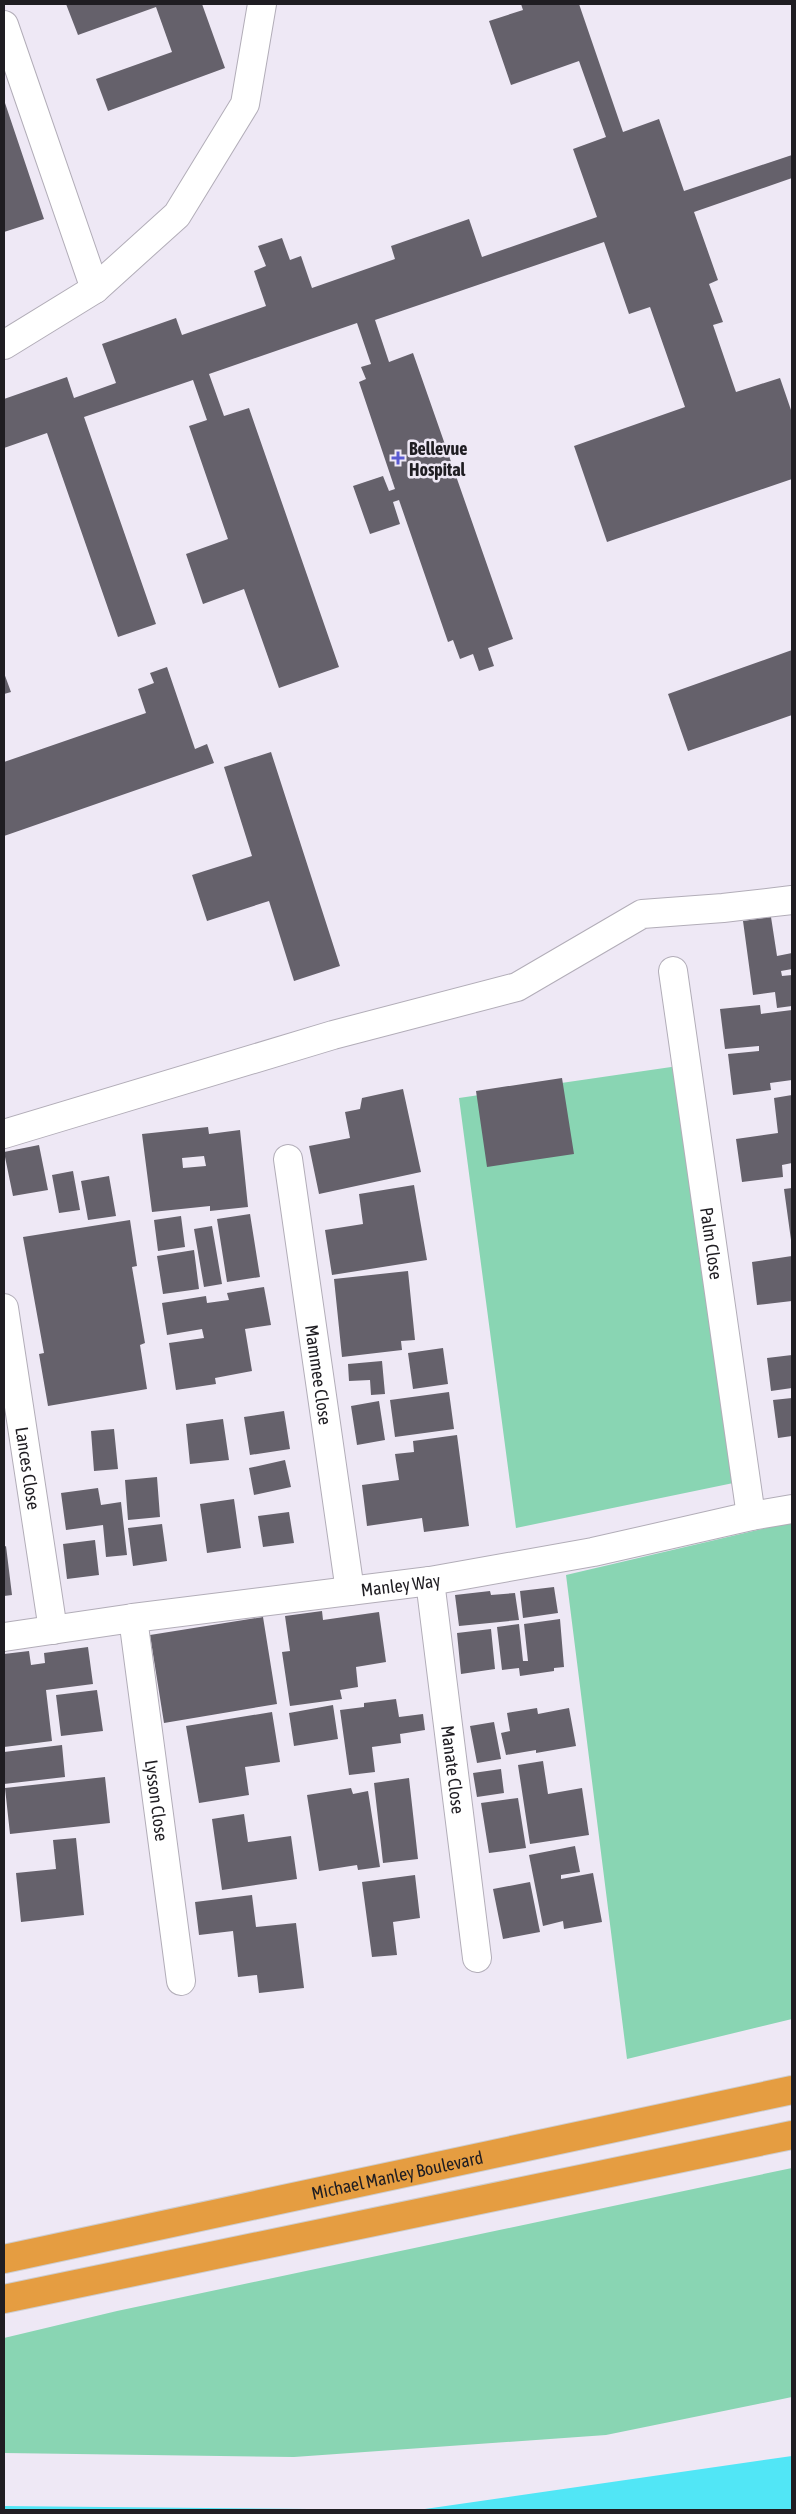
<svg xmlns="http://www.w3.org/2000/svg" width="796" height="2514" viewBox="0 0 796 2514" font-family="'Asap Condensed',sans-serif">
<rect width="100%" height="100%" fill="#eee8f5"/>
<path fill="#89d5b3" d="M685,1065L743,1481L516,1528L459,1098Z
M792,1522V2019L627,2059L566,1575Z
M792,2168V2397L606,2435L294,2457L4,2453V2338L117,2311Z"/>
<path fill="#51e6f6" d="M792,2456V2510H4V2506L418,2510Z"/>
<path fill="#65616b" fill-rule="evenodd" d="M66,4H202L225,68L108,111L96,79L172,52L156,7L78,35Z
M521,4H579L623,132L659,119L684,191L792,155V178L694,212L718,280L709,284L723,322L713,325L736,392L780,378L792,413V479L607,542L574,446L685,407L650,307L629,314L604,242L375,320L389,362L413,353L513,639L488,648L494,666L479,671L473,654L460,659L453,640L448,642L399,500L393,502L400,524L370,534L353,486L383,476L389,491L395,489L359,382L366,379L361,367L371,364L357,323L209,374L224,416L249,408L339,667L279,688L244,589L203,604L186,554L228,539L189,426L207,420L193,380L84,417L156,624L118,637L47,433L4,448V399L67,377L74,398L116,383L102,344L176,318L182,335L266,306L254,271L266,266L258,246L282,238L290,260L301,256L312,288L395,259L391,246L469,219L482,257L597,217L573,149L606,137L579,61L511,85L489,21L523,10Z
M4,100L44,219L4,232Z
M792,650V715L688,751L668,694Z
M167,667L195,749L207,744L214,763L4,836V762L146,713L138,689L154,683L150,673Z
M4,673L11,692L4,694Z
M271,752L340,966L294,981L269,901L207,921L192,875L252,856L224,767Z
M771,917L777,956L792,953V969L781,971L782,976L792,975V1006L777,1008L775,992L753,995L743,921Z
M760,1005L761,1014L792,1010V1080L770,1083L771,1090L733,1095L728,1054L759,1051V1046L725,1049L720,1009Z
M562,1078L574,1154L487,1167L476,1091Z
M403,1089L421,1172L319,1194L309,1146L350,1138L345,1112L360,1109L362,1098Z
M792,1095V1163L782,1165L783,1177L742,1182L736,1139L778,1133L774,1098Z
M208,1127L209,1134L240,1130L248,1207L210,1211V1206L152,1212L142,1134ZM204,1156L206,1166L183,1168L182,1158Z
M39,1145L48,1190L13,1196L4,1152Z
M73,1171L80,1210L59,1213L52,1175Z
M109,1176L116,1216L88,1220L81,1181Z
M414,1185L427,1260L332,1275L325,1230L363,1224L359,1194Z
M792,1188V1240H791L784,1189Z
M250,1214L260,1277L227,1282L217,1219Z
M181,1216L185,1247L158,1251L154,1220Z
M130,1220L137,1266L132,1267L145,1343L140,1345L147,1389L48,1406L39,1354L44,1353L23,1237Z
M212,1226L222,1284L204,1287L194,1229Z
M194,1250L199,1289L163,1294L157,1256Z
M792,1256V1301L757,1305L752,1262Z
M408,1271L415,1340L401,1341L402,1350L342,1357L334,1279Z
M264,1287L271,1325L245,1329L252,1371L215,1378L216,1384L176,1390L169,1343L204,1338L202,1329L167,1335L162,1303L206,1296L207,1303L229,1300L227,1293Z
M443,1348L448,1384L413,1389L408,1353Z
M792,1355V1388L771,1391L767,1358Z
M382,1361L385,1394L371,1395L370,1380L349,1381L348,1364Z
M449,1392L454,1429L395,1437L390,1400Z
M792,1398V1436L778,1438L773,1400Z
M379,1401L385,1440L357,1445L351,1406Z
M284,1411L290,1449L250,1455L244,1417Z
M223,1419L229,1460L190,1464L186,1424Z
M114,1429L118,1469L94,1471L91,1431Z
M457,1435L469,1526L424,1532L422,1518L367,1526L362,1485L399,1480L395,1454L414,1452L413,1441Z
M285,1460L291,1487L254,1495L249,1468Z
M157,1477L160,1517L128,1520L125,1480Z
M98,1488L101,1505L121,1502L127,1555L106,1557L103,1525L66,1530L61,1493Z
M234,1499L241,1548L207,1553L200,1504Z
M289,1512L294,1543L263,1547L258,1516Z
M162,1524L167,1561L133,1566L128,1528Z
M95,1540L99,1575L67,1579L63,1544Z
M6,1546L12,1595L4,1596V1547Z
M554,1587L558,1613L523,1618L520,1591Z
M490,1591L491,1595L515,1593L519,1620L459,1626L455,1595Z
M322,1611L323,1620L379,1612L386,1662L356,1667L358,1687L340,1690L342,1699L290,1706L282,1652L290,1651L285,1616Z
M263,1617L277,1704L164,1723L150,1635Z
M560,1619L564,1667L554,1668V1671L520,1676L519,1668L502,1670L497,1627L519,1624L523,1661H528L524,1624Z
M491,1629L495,1669L461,1674L457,1633Z
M88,1647L93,1684L46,1690L52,1741L4,1747V1654L29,1651L31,1665L45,1663L44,1653Z
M97,1690L103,1731L61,1736L56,1695Z
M396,1699L399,1717L423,1714L425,1730L400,1734L401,1743L372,1747L375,1772L349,1775L340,1710L364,1707V1703Z
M333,1705L338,1739L294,1746L289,1713Z
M537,1708L538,1714L569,1708L576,1746L536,1753V1750L506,1755L501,1733L510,1731L507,1713Z
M272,1712L280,1762L245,1767L249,1795L199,1803L186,1726Z
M494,1722L501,1759L477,1763L470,1726Z
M62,1745L65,1777L4,1784V1752Z
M543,1761L548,1794L582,1788L589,1835L530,1844L518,1765Z
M501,1769L504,1793L477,1797L473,1773Z
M105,1777L110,1823L10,1834L5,1788Z
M409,1778L418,1859L383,1863L374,1783Z
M351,1788L353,1794L368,1791L380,1867L358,1870L357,1865L319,1871L307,1795Z
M518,1798L526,1848L489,1853L481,1803Z
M244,1814L248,1842L291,1836L297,1879L222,1890L212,1819Z
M76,1838L84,1915L21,1922L16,1873L56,1869L53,1840Z
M575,1846L580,1872L561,1875V1879L593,1873L602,1922L564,1929L563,1921L543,1926L529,1855Z
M415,1875L420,1918L393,1922L397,1955L372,1957L362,1882Z
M530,1882L540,1932L503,1939L493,1889Z
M252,1895L256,1927L296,1923L304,1988L259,1993L257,1975L238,1977L233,1931L199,1935L195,1902Z"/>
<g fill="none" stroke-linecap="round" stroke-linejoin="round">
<defs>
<g id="minor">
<path d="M4,25L95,289"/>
<path d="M4,345L95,289L177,215L245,104L262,4"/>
<path id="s1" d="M673,971L751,1516"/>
<path d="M4,1134L333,1035L517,987L642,914L723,908L792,900"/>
<path id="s2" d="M288,1159L350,1591"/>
<path id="s3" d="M4,1308L53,1630"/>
<path id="s4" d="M430,1581L477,1958"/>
<path id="s5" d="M133,1618L181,1981"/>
<path id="s6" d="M4,1637L133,1618L430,1581L593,1552L751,1516L792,1509"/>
</g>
<g id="highway">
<path id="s7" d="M4,2259L792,2090"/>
<path d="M4,2299L792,2135"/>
</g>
</defs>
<use href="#minor" stroke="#b2adb8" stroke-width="30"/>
<use href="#highway" stroke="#cecdce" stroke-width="30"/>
<use href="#minor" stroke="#fff" stroke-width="28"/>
<use href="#highway" stroke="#e59d41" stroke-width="28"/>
</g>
<path fill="#5a5bd2" stroke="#eee8f5" stroke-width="2" d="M395.5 450.5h5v5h5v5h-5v5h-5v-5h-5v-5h5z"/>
<g text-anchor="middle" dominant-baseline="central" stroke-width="5" stroke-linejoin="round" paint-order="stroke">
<g font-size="18" font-weight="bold" fill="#1f1d22" stroke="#eee8f5" text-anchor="start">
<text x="409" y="448">Bellevue<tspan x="409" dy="21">Hospital</tspan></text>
</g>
<g font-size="18" fill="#1f1d22" stroke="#eee8f5">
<text stroke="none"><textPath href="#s1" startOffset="275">Palm Close</textPath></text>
<text stroke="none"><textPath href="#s2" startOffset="218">Mammee Close</textPath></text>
<text stroke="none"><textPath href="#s3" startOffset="162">Lances Close</textPath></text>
<text stroke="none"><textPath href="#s6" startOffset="400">Manley Way</textPath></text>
<text stroke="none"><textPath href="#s4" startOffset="190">Manate Close</textPath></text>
<text stroke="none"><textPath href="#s5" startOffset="184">Lysson Close</textPath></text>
<text stroke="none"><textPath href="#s7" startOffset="402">Michael Manley Boulevard</textPath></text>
</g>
</g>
<rect width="796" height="2514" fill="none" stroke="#1f1d22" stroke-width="10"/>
</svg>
